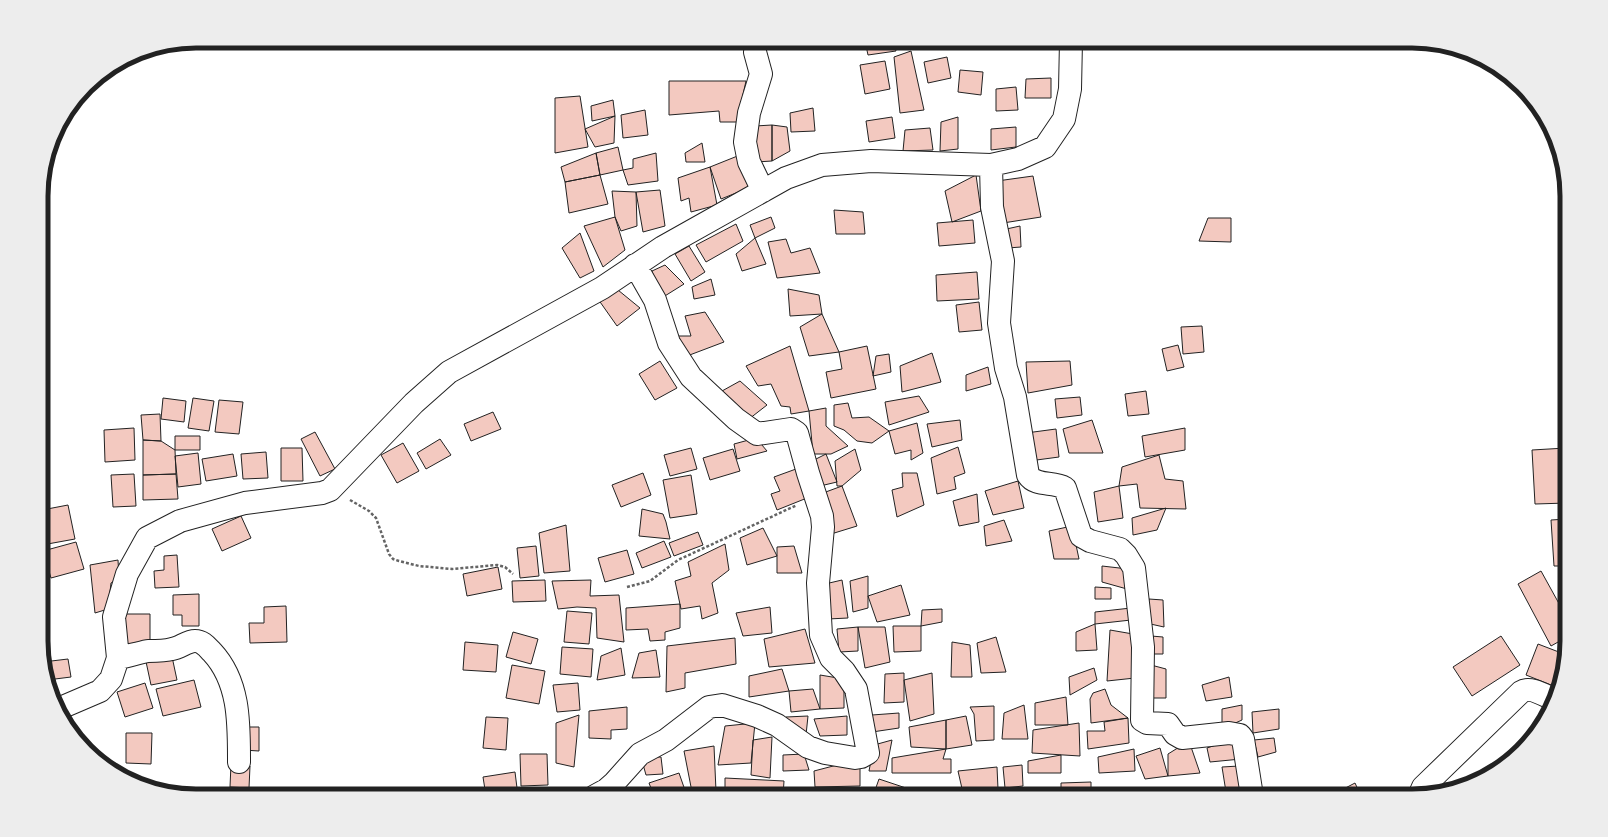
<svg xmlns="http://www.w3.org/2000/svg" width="1608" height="837" viewBox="0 0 1608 837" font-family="'Varela Round',sans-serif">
<rect width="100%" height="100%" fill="#fff"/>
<path fill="#f3c9c0" stroke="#222" d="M865,41H894L896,51L868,55Z
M911,51L924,110L900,113L894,57Z
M947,57L951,78L928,83L924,62Z
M885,61L890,89L865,94L860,65Z
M960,70L983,72L981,95L958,92Z
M1051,78V98H1025L1026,79Z
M669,81H746L737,122H720L719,111L669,115Z
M1016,87L1018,110L996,111V89Z
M580,96L588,147L555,153V98Z
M613,100L615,116L592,121L591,106Z
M813,108L815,131L791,132L790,113Z
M645,110L648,135L623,138L621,115Z
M615,116L614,143L595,147L585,129Z
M892,117L895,138L869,142L866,121Z
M958,117V149L940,151L941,122Z
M772,125V161L756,162L755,126Z
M772,125L787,127L790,151L772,161Z
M1016,127V147L991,150V129Z
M930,128L933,150L903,151L905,130Z
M702,143L705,162H686L685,153Z
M618,147L623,170L600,175L596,153Z
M596,153L600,175L565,182L561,167Z
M656,153L658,181L628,185L623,170L633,168V159Z
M740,155L751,187L721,199L710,167Z
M710,167L717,205L691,212L689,198L681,201L678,178Z
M600,175L608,204L569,213L565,182Z
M976,175L981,211L952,222L945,191Z
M1033,176L1041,217L1003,223L997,181Z
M660,190L665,226L643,232L636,192Z
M612,191L636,192L637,226L621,231L615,217Z
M834,210L863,212L865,234H836Z
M615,217L625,250L603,267L584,226Z
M771,217L775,228L755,238L750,225Z
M1208,218H1231V242L1199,241Z
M973,220L975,243L939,246L937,223Z
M736,224L743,241L706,262L696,245Z
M1020,226L1021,247L1008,248L1002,230Z
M580,233L594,271L580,278L562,248Z
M755,238L766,264L742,271L736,254Z
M786,239L791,253L810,248L820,273L777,278L768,242Z
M689,246L705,272L691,281L675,254Z
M665,265L684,284L660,299L652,271Z
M977,272L979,299L937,301L936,275Z
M711,279L715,295L694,299L692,287Z
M788,289L819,295L822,314L790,316Z
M618,290L640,308L617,326L598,299Z
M979,302L982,330L959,332L956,305Z
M705,312L724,342L687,356L676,336H691L685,316Z
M822,314L839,352L809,356L800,327Z
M1202,326L1204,352L1183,354L1181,327Z
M1178,345L1184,367L1167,371L1162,349Z
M790,346L809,411L791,414L790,407L781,406L771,384L758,386L746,366Z
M867,346L876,389L831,398L826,372L842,369L839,352Z
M932,353L941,382L902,392L900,366Z
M889,354L891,372L873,376L876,356Z
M660,361L677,388L655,400L639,374Z
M1070,361L1072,385L1028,393L1026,362Z
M988,367L991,384L966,391V375Z
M740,381L767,405L749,419L722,391Z
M1146,391L1149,414L1128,416L1125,394Z
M919,396L929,412L889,425L885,402Z
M1080,397L1082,415L1057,418L1055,399Z
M163,398L186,401L184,422L161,419Z
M193,398L214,401L209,431L188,428Z
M219,400L243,402L239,434L215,432Z
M848,403L852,418L869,417L889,431L872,443L857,441L844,430L834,426V405Z
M826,408V426L848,446L831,454H813L809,411Z
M493,412L501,429L471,441L464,424Z
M160,414L161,441L143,440L141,415Z
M960,420L962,440L932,447L927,424Z
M1092,420L1103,453H1069L1063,429Z
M917,423L923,453L911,460V450L895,454L889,431Z
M134,428L135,460L105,462L104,430Z
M1185,428V450L1145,457L1142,436Z
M1056,429L1059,457L1029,461L1026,433Z
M315,432L335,469L320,476L301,439Z
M175,436H200V450H175Z
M756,438L767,451L737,459L734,444Z
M440,439L451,455L426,469L417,453Z
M143,440L161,441L175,450L176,474L143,475Z
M403,443L419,471L397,483L381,455Z
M958,447L965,473L954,477L956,489L937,494L931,458Z
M281,448H302L303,481H281Z
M691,448L697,469L670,476L664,455Z
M1566,448L1567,503L1535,504L1532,450Z
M733,449L740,471L710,480L703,458Z
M855,449L861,470L842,486H837L835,461Z
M266,452L268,478L243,479L241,454Z
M198,453L201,484L178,487L175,456Z
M233,454L237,476L206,481L202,459Z
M826,454L837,482L820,486L814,460Z
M1159,455L1165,479L1183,481L1186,509L1140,508L1137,484L1119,486L1122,467Z
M796,469L807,498L777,510L771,494L780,491L774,477Z
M643,473L651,495L621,507L612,485Z
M902,473H917L924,505L897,517L892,490L903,487Z
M134,474L136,506L113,507L111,475Z
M176,474L178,499L143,500V475Z
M691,475L697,514L670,518L663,480Z
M1018,481L1024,508L993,515L985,491Z
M842,486L857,526L831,534L823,493Z
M1119,486L1123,518L1098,522L1094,492Z
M977,494L979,522L959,526L953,501Z
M68,505L75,539L42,545V510Z
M1166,508L1157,530L1133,535L1132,518Z
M642,509L663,514L666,522L670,539L639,536Z
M241,516L251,538L222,551L212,529Z
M1567,519V566H1554L1551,520Z
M1004,520L1012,541L986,546L984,526Z
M566,525L570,571L544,573L539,533Z
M1072,526L1079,559H1054L1049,531Z
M763,528L777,556L747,565L740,538Z
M698,532L703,545L674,556L669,543Z
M664,541L671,557L642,568L636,553Z
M76,542L84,569L51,578L43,551Z
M725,544L729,570L712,583L718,613L702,619L700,606L681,609L675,581L691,576L688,562Z
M536,546L539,576L520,578L517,548Z
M794,546L802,573H777V547Z
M627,550L634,574L605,582L598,558Z
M177,555L179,587L155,588L154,571L164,570V556Z
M118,560L119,578L111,583L108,609L95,613L90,565Z
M42,565L49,587L42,589Z
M1102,566L1128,569L1127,589L1102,582Z
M498,567L502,589L467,596L463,574Z
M1541,571L1567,618V637L1551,646L1518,584Z
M868,576V608L853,612L850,581Z
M545,580L546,601L513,602L512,581Z
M591,580L590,596L619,595L624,642L597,638L596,608L577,607L558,609L552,581Z
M842,580L848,618L828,619L825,584Z
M901,585L910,615L877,622L868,596Z
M1095,587L1111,588V599H1095Z
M199,594V626H182V615H173V595Z
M1149,599L1163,600L1164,627L1146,623Z
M680,604V628L665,632V640L650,641L648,629L626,630V608Z
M286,606L287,642L250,643L249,623H264V607Z
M770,607L772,633L743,636L736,613Z
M1131,608V620L1095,624V612Z
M942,609V622L921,626L922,610Z
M567,611L592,613L589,644L564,642Z
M125,614H150V648L124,647Z
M1095,624L1097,650L1076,651V632Z
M893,626H921V651L894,652Z
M858,627V651L839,652L837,629Z
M858,627H885L890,662L865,668Z
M805,629L815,663L769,667L764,639Z
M1110,630L1133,634L1135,678L1107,681Z
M513,632L538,639L531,664L506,657Z
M1151,636L1163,637V654H1150Z
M1501,636L1520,665L1472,696L1453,667Z
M996,637L1006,672L981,673L977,643Z
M735,638L736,664L685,673V688L666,692L667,646Z
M465,642L498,645L496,672L463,670Z
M952,642L970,645L972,677H951Z
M1538,644L1564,654L1556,687L1526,675Z
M562,647L593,649L591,677L560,674Z
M621,648L625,675L597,680L601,656Z
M656,650L660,677L632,678L639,653Z
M171,652L177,680L151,685L145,657Z
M68,659L71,677L47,680L43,662Z
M512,665L545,671L539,704L506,698Z
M1151,665L1166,669V698H1149Z
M1094,668L1097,680L1070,695L1069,677Z
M782,669L789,691L749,697V676Z
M904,673V702L884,703L885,674Z
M932,673L934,714L910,721L904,680Z
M820,675L844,679V708L820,709Z
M1229,677L1232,697L1206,701L1202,685Z
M194,680L201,707L163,716L156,689Z
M145,683L153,708L125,717L117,692Z
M578,683L580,710L557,712L553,685Z
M813,689L820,709L791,712L789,691Z
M1105,689L1111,705L1128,718L1091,723L1090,699L1093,693Z
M1066,697L1068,725H1035V703Z
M1024,705L1028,739H1002L1004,713Z
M1242,705V720L1222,729V709Z
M994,706V740L976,741L974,714L970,707Z
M627,707V729L611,730V739L589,738V711Z
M1279,709V729L1253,733L1252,712Z
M899,713V728L872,732V715Z
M579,715L574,767L556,763V723Z
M808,716L806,735L787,733L786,717Z
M847,716V735L820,736L814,719Z
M966,716L972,745L946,749V720Z
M486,717L508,718L506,750L483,748Z
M1128,718L1129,743L1088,749L1087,731H1105L1104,722Z
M946,720V749L911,747L909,727Z
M755,723L751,763L718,765L725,726Z
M1079,723L1080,756L1032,753L1033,730Z
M244,727H259V751L243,750Z
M126,733H152L151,764L126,763Z
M772,737L770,778L751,775L753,740Z
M1236,738L1241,759L1210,762L1207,748Z
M1274,738L1276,752L1258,757L1254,740Z
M892,740L886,771H869L874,745Z
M1189,741L1200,773L1168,776V754Z
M714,746L716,791L692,792L684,751Z
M1160,748L1168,776L1145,779L1136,756Z
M946,749L943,759H951V773H892V758Z
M1134,749L1135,771L1099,773L1098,757Z
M520,754H547L548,785L521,786Z
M804,754L809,770L783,771V755Z
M1061,755V773H1028V761Z
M641,757H661L663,774L646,775Z
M860,759V786L815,787L814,771Z
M231,764L250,766L249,788L230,787Z
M1022,765L1023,786L1005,788L1003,767Z
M1239,766L1242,790L1226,792L1222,767Z
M997,767L998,789L963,793L958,771Z
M515,772L518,796H486L483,777Z
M679,773L687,796H654L649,783Z
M725,778L784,781L783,796H725Z
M879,779L930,796H873Z
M1091,782V796H1061V783Z
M1355,783L1361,796H1330Z
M1448,783V790L1426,795L1425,784Z
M811,789L833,790V796H811Z"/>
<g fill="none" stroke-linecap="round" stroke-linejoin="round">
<defs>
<path id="minor" d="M755,52L761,74L749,113L745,142L749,162L763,191
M991,165L992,207L1003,261L999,323L1006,368L1015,397L1028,475C1036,487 1053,481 1065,488L1081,536L1090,541L1120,549L1126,555L1134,568L1143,647L1142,720L1147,723L1168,724L1175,734L1182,738L1229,733L1240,735L1243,739L1252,796
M118,658C128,656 138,653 148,651C156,651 165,651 172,649C180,648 187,641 195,641C203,641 207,647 212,652C240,682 239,724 239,762
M58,709L100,691L111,679L118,658L114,617L127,574L147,538L180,521L245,503L322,493L330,490L414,403L449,372L602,288L663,247L786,178L822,165L871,161L991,165L1018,159L1045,147L1064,119L1070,89L1071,41
M595,796L606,790L614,783L640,754L666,740L709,707L722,705L757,716L777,725L808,747L825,753L855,758L861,757L868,753L856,689L844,671L831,658L821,635L818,583L823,527L822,516L808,473L797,433L791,429L757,434L736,419L691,377L669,343L655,300L635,265
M1419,796L1423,787L1521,692C1530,686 1544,695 1553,699"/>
</defs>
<use href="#minor" stroke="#222" stroke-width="24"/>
<path stroke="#646464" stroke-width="2.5" stroke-dasharray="3 2" stroke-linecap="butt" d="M350,500L369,511L376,518L389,554L393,559L399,561L419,566L452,569L497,565L505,567L513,574
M627,587L650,581L678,560L797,505"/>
<use href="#minor" stroke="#fff" stroke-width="22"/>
</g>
<path d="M0 0H1608V837H0ZM196 48H1412A148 148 0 0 1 1560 196V641A148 148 0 0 1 1412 789H196A148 148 0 0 1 48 641V196A148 148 0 0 1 196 48Z" fill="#ededed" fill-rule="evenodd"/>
<path fill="none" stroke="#222" stroke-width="5" d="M196 48H1412A148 148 0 0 1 1560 196V641A148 148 0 0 1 1412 789H196A148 148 0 0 1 48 641V196A148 148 0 0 1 196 48Z"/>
</svg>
